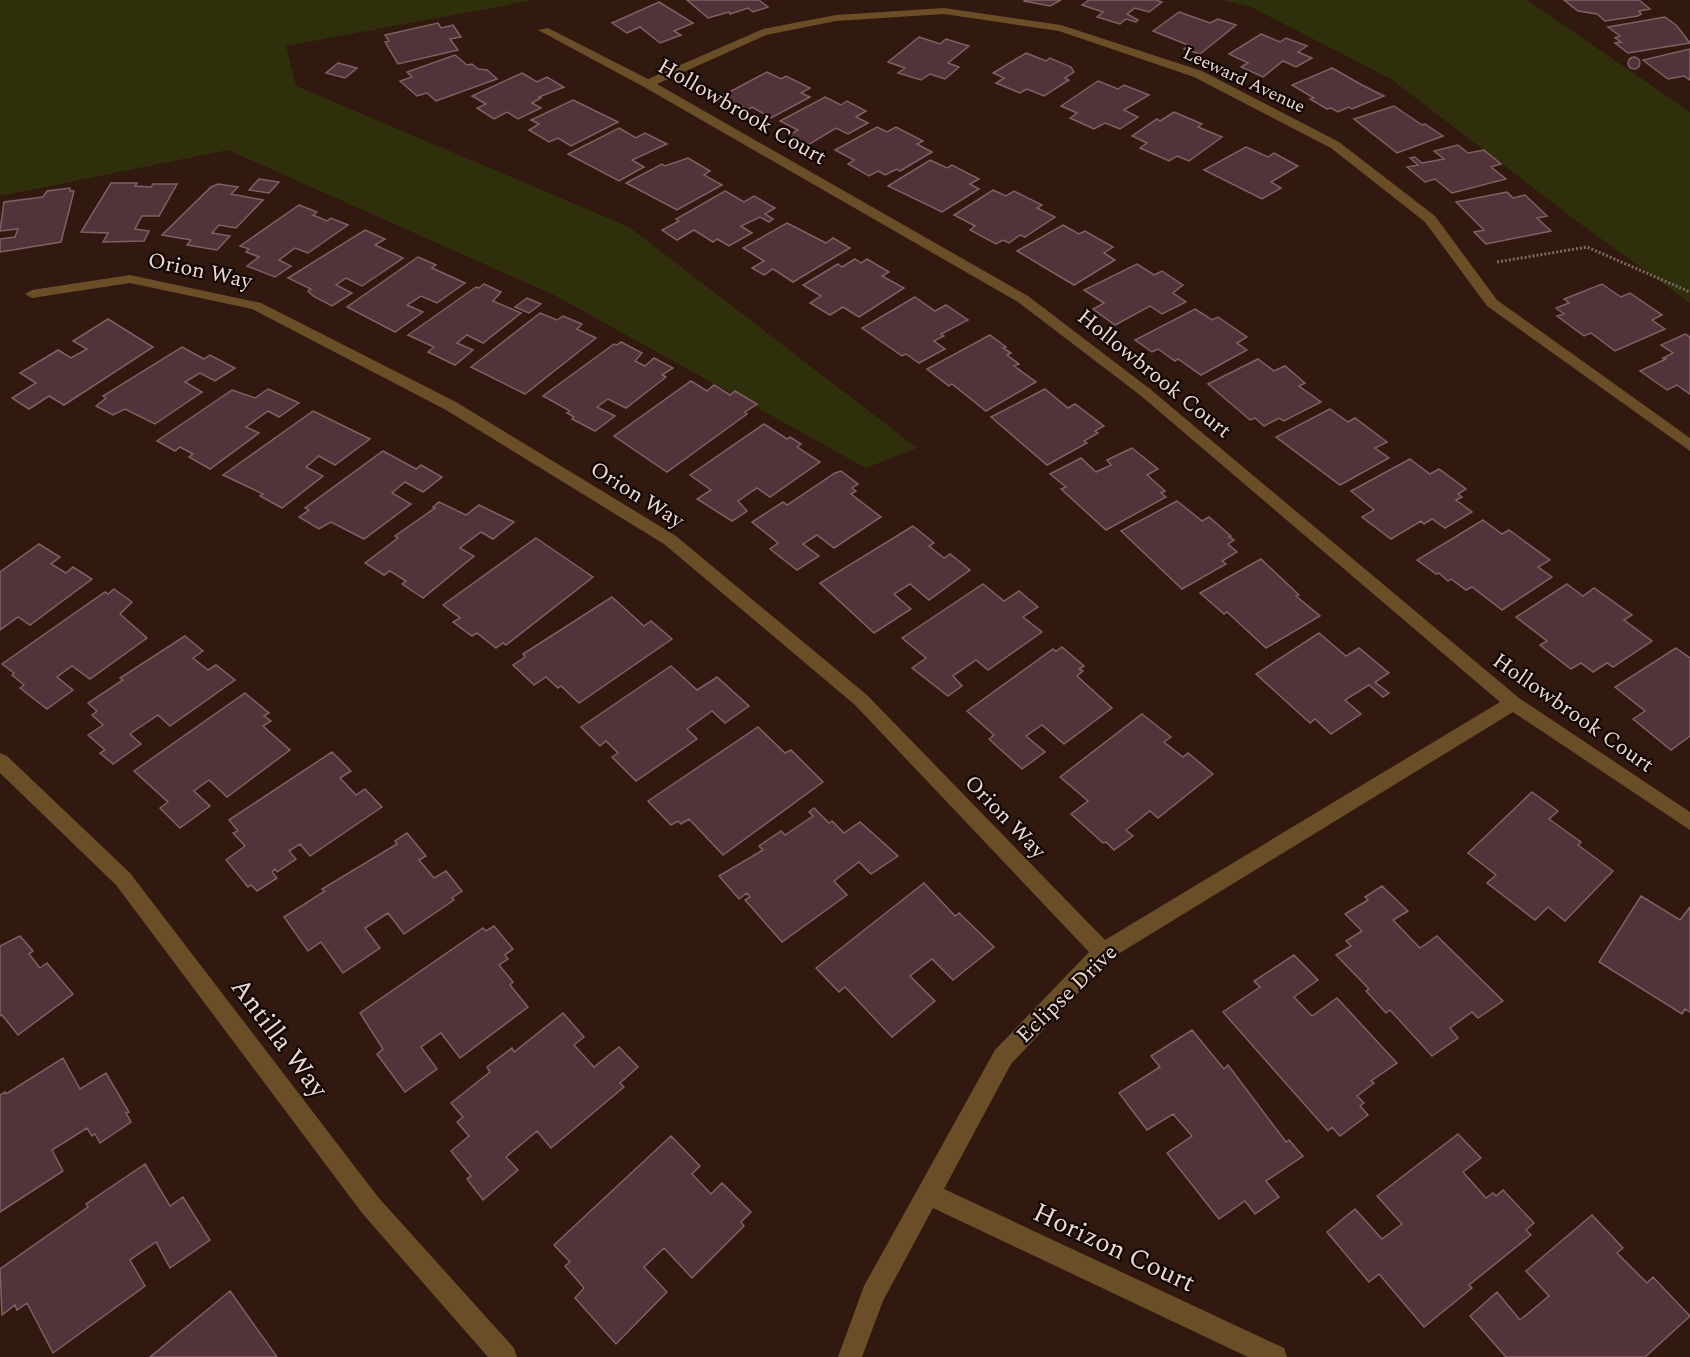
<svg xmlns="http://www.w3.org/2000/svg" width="1690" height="1357" viewBox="0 0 1690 1357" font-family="Spectral,serif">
<rect width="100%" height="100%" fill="#32190f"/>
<path fill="#2f2f0c" d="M0,0H534L286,46L296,86L629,227L917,448L866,468L556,296L228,150L0,196Z
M1222,0H1527L1690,112V303L1578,222L1391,79L1251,7Z"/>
<path fill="#513339" stroke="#805f65" stroke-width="1.5" d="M687,0H759L768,7L753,12L748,8L730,14L729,12L708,18Z
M1061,0L1050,6L1024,1L1025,0Z
M1089,0H1156L1162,2L1149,12L1135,8L1127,14L1138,20L1136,22L1126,19L1120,24L1097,17L1103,12L1082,5Z
M1564,0H1639L1650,9L1639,11L1641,14L1638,16L1605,21L1597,14L1578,11Z
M659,2L693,23L674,31L681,35L660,43L640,27L627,33L612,23Z
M1179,12L1210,23L1218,19L1236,25L1200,54L1184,49L1188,45L1153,31Z
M1665,17L1676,25L1690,43L1628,53L1615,43L1621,42L1615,38L1620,36L1608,27Z
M438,23L441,28L453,25L461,37L450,39L458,50L398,64L385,42L389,41L385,35Z
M1261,34L1280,42L1286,38L1307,46L1298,52L1312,58L1296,67L1283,61L1263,77L1241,67L1248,63L1229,54Z
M919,37L940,44L946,39L969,46L948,63L959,67L945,79L930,74L921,80L898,73L905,68L888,62Z
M1690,49V80L1684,76L1668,79L1643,60Z
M1026,53L1046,61L1050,58L1071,67L1074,72L1065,78L1069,80L1044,96L1027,89L1020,93L996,83L1004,78L993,73Z
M455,55L467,65L472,64L478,69L487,70L497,79L436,101L427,93L417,96L400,81L412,77L407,72Z
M1628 63a6 6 0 1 1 12 0a6 6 0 1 1-12 0Z
M338,63L357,68L345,78L326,73Z
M1332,68L1362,85L1384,96L1352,109L1349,107L1338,112L1331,108L1327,109L1310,99L1314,98L1292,85Z
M767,72L781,79L786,76L810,88L801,93L810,97L771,118L752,107L748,110L720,97Z
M522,73L537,82L547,77L564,87L539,97L541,98L532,103L541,108L518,119L507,112L494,119L477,108L486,104L472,96Z
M1098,81L1118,89L1124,85L1149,95L1124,110L1138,117L1120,129L1105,123L1094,129L1070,118L1077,113L1061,106Z
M825,97L841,105L847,101L866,111L856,117L868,123L848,134L836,128L808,145L789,135L798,130L780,121Z
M573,100L618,122L571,146L558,138L549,142L529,130L539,124L531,120Z
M1394,106L1422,125L1425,124L1443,136L1397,153L1354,119Z
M1174,112L1202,124L1198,127L1222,137L1189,161L1177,156L1169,161L1140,148L1147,143L1132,136L1157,119L1160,121Z
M877,127L887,132L896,127L923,141L917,144L932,152L900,171L897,169L885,175L878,171L869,176L848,164L854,160L835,150Z
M619,128L636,138L645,133L667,144L632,160L644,167L619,181L568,154Z
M1458,145L1468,153L1484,150L1501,164L1491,167L1506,179L1452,193L1435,179L1425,182L1407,167L1418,165L1410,158L1415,157L1422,163L1444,159L1434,151Z
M1246,147L1268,157L1274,153L1298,166L1271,182L1281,188L1262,199L1204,170Z
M688,158L710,171L704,175L722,185L677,210L626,183L662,164L665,166Z
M930,160L947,168L952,165L979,179L970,184L979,189L942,212L888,186Z
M259,179L279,182L269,193L249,190Z
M111,183H137L135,186L151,187L153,184H177L159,216H142L135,229L149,231L144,241L103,242L108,233L81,232Z
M218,184L238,187L231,194L263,200L236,228L219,225L212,233L230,236L217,250L187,245L191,240L162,235L211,187Z
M70,188V191H74L61,242L0,252V239L15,237L18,229L0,231L4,202L43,197L47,191Z
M993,190L1006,196L1014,191L1042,205L1037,208L1055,217L1025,237L1020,235L1009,243L1003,240L996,244L970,230L975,226L954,215Z
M725,191L744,202L754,196L775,208L765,214L773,219L769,222L760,217L741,226L752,233L729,246L717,239L713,242L694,230L677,240L662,230L679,221L676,219Z
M1507,192L1513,198L1525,195L1547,216L1537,218L1551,231L1486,244L1474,232L1484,230L1456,202Z
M299,205L317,212L313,215L327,221L331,218L348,225L308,253L295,248L279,260L291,266L275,277L247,266L259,257L246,252L249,249L240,246Z
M787,223L826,243L833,238L850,248L793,282L773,269L764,275L752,268L764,261L743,248Z
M1063,225L1079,234L1085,231L1113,247L1104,253L1115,260L1074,285L1017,251Z
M365,230L385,239L375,245L403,258L362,286L346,278L336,285L352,293L332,306L313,296L308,291L311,289L288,278Z
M418,257L436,265L432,268L465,283L437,303L421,296L407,305L423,312L395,332L347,307Z
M855,259L861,263L867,259L889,272L882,276L904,288L859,317L843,307L830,315L810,303L821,296L803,285L838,264L842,267Z
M1137,264L1154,275L1162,271L1183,285L1173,293L1186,302L1162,314L1150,306L1115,325L1093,309L1104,303L1084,290Z
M484,284L501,292L493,301L521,313L483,343L467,335L457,343L473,350L455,365L428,352L434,347L408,335L476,287L479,288Z
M1602,284L1621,297L1630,293L1662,315L1652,320L1665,329L1615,351L1591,333L1584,336L1557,316L1564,314L1556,308L1569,303L1564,299Z
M915,297L935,311L946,305L968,320L941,334L944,336L934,341L945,349L919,363L906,354L902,356L862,328Z
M527,298L541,304L529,313L515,307Z
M1195,309L1212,320L1218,317L1247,337L1237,343L1247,350L1201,375L1178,359L1175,361L1158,349L1152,352L1135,340Z
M540,313L557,320L563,316L582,324L577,329L596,338L525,394L471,367Z
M108,319L153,347L64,405L49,396L29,409L12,398L36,383L20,373L58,350L71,358L87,349L73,341Z
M1685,334L1690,337V394L1677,385L1667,390L1640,371L1666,359L1663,358L1673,353L1661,345Z
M990,335L1006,347L1003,348L1011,353L1007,355L1019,364L1014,366L1036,382L986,411L952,384L949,386L927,369Z
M621,342L642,353L635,361L645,366L654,358L673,368L662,375L666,377L626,408L608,399L597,407L615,416L595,431L572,419L574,417L567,413L570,411L543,396L614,344L617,345Z
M182,347L204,359L210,355L235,368L215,381L200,373L185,382L202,392L155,424L125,409L113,415L96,406L106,398L103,396Z
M1258,359L1274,371L1285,366L1305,383L1299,386L1321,402L1284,421L1279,418L1264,426L1255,418L1250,420L1208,384Z
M691,381L707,391L714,385L730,395L735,391L757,404L745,412L747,414L667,472L614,436Z
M268,389L299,403L279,417L268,411L246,427L259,433L210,469L189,457L193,454L180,447L175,451L157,441L232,390L255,398Z
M1045,389L1068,408L1075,404L1104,426L1095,431L1098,433L1084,441L1087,443L1047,465L991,417Z
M1330,409L1348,422L1355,418L1387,442L1375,448L1389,458L1340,485L1276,437Z
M313,411L370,439L335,465L319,456L306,467L323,476L282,508L260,496L263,494L223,475Z
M764,424L787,439L790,437L801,444L797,447L820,462L770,497L757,488L738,501L747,511L732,521L697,499L711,490L690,475Z
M1132,448L1158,469L1147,475L1165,491L1161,493L1166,497L1106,530L1061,489L1066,487L1050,474L1081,458L1096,472L1111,465L1107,460Z
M383,451L416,469L421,465L442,477L423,492L405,482L392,493L411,504L364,539L331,522L319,529L299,517L309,510L305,508Z
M1410,459L1430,474L1439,469L1466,489L1458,494L1462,497L1456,500L1472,512L1445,528L1432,519L1424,524L1421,521L1391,539L1362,517L1374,510L1351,491Z
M841,471L858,484L852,488L856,491L851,494L881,517L834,548L817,535L803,544L819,556L797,570L770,549L778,543L752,522L783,502L787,505L835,473Z
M1177,501L1202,521L1209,517L1231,536L1229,537L1234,540L1228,544L1237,552L1222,561L1226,564L1182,589L1121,531Z
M439,502L466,515L479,505L514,522L493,539L481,532L460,548L474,556L423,598L402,584L406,581L390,571L384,575L365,563L398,538L395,536L435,508L433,507Z
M1483,520L1502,534L1509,530L1550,560L1538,567L1552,577L1502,610L1472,587L1466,590L1451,579L1448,581L1439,573L1436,574L1417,560Z
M913,526L934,543L929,546L944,558L950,554L970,570L929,600L910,584L894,594L911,609L874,633L820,583Z
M536,538L593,577L506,645L503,643L496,648L477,633L472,636L453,622L460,618L443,605Z
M39,544L60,557L51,564L66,573L73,567L92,579L30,625L18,617L0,630V572Z
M1261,559L1299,595L1296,596L1320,616L1266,648L1227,612L1224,614L1200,593Z
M983,584L1004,601L1019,591L1038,607L1023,617L1042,632L988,670L976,660L953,676L962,686L948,696L912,668L926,658L902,638Z
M1567,584L1583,596L1594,588L1632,615L1624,620L1652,641L1613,667L1607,663L1593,672L1581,663L1571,669L1540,645L1547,641L1516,617Z
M114,589L132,602L120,614L147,638L90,679L72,666L57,677L73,690L47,709L20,688L24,685L12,675L14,673L2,664L105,592L108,594Z
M612,597L644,626L651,621L672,639L579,703L561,686L558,688L546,677L534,685L513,665L525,657L523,654Z
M1319,633L1346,656L1359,648L1389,673L1375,682L1389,693L1383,697L1369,685L1345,700L1361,714L1331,734L1315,719L1310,723L1256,674Z
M185,636L203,651L193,658L208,670L216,665L235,680L170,726L158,715L130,734L141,744L113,764L100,753L105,750L88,735L103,725L92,715L97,711L88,703L123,680L120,678Z
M1062,647L1084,666L1079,669L1083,671L1077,676L1112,708L1064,744L1042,725L1026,736L1045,752L1022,769L989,739L994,735L967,711L1053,649L1056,651Z
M1676,648L1690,658V736L1671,750L1633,719L1645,711L1615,687Z
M671,666L697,690L717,677L749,706L725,723L712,711L687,729L697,739L636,781L612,757L618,753L606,741L600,746L581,727Z
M245,693L269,713L264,716L271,721L263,726L290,750L227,797L209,780L194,791L210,806L180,828L160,808L168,802L134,771Z
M1142,714L1171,737L1164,742L1183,757L1188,753L1213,774L1158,818L1150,811L1126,830L1133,836L1114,850L1106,842L1103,843L1071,814L1088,801L1060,777Z
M758,727L785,753L791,750L823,782L723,855L689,819L681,824L678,821L671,825L648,801Z
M332,752L351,771L340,778L356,795L365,789L382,807L310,856L300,844L289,851L296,859L277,872L275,869L272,872L277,878L257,891L251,885L248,887L226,860L245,846L233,833L238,831L229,820Z
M1532,792L1558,811L1549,819L1581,842L1578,845L1613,871L1565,921L1548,907L1535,920L1487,883L1496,875L1468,853Z
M814,808L829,823L832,821L844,833L860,822L898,856L871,874L859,862L834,881L847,895L782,942L745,900L750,897L747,893L739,899L719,876L763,850L759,846L781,831L785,835L813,816L809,812Z
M407,833L426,856L419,860L434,878L446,871L462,891L452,898L454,900L404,934L388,913L365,928L380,948L343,973L321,942L308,951L284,917L325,891L322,889L397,844L395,841Z
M924,883L955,916L959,913L994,947L953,980L932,959L910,976L935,1001L892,1037L845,987L839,992L816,968Z
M1382,886L1408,911L1393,920L1420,948L1437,936L1503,1001L1478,1018L1472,1012L1450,1028L1458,1038L1432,1056L1390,1010L1386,1013L1366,991L1369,989L1336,955L1351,946L1346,941L1362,931L1345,914L1368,900L1365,897Z
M1641,896L1680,920L1690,907V1012L1685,1009L1682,1014L1599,962Z
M494,926L513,949L505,955L508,959L499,965L513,982L510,985L528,1007L460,1058L441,1033L421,1047L437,1069L405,1092L377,1054L383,1049L360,1013L483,928L486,931Z
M20,936L33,951L29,954L40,968L47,963L73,994L18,1035L2,1015L0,1016V946Z
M1294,955L1318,980L1294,997L1312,1016L1337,998L1397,1063L1371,1081L1374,1083L1357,1096L1364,1103L1360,1106L1368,1115L1340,1136L1332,1127L1328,1131L1223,1012L1260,987L1254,981Z
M563,1013L584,1037L574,1045L594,1067L619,1047L638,1067L620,1083L624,1087L551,1148L537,1131L506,1157L518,1170L483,1200L467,1179L471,1176L451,1151L469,1136L457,1122L463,1117L451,1103L490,1072L487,1067L512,1048L514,1052Z
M1192,1030L1224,1069L1228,1065L1286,1142L1289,1140L1303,1156L1266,1181L1279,1197L1255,1214L1245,1201L1219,1219L1167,1153L1192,1136L1173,1114L1147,1130L1119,1093L1160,1067L1151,1056Z
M63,1058L80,1089L106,1073L129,1112L126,1113L131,1122L100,1143L95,1134L92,1136L87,1128L52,1150L63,1171L0,1212V1095L5,1092L6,1094Z
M1458,1134L1481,1158L1463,1172L1486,1198L1493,1193L1496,1196L1503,1190L1534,1223L1526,1230L1531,1235L1469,1285L1472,1288L1424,1327L1379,1274L1369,1282L1327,1232L1355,1209L1382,1239L1402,1224L1377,1196Z
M671,1136L700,1166L692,1174L711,1194L722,1183L751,1212L741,1222L744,1226L692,1278L664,1248L644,1267L667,1292L616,1344L575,1298L584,1288L565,1266L570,1262L554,1245Z
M145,1164L170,1206L183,1197L210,1240L170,1268L156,1242L130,1260L145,1286L53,1353L27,1303L17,1310L15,1305L2,1315L0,1269L88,1207L86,1204Z
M1592,1215L1623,1248L1617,1253L1647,1283L1653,1277L1690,1316L1645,1357H1506L1470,1316L1497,1292L1520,1320L1549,1296L1526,1271Z
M230,1291L277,1357H150Z"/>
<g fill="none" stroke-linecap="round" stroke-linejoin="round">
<path stroke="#7e685f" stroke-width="3" stroke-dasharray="2 2" stroke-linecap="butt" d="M1497,262L1587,247L1690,292"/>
<path fill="#694e27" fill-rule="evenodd" d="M944,8L1061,25L1202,71L1339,142L1435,216L1497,300L1690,438V451L1487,306L1425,222L1331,148L1194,77L1059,31L944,14L836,21L766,35L657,84L1028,296L1150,389L1519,698L1690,812V830L1513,712L1110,959L1011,1064L944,1189L1284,1348L1287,1357H1248L933,1208L883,1301L862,1357H838L864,1286L995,1050L1089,952L855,705L664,544L446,410L252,309L130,283L32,298L25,294L32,290L130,275L261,303L456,402L676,536L867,695L1105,940L1500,702L1140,395L1018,302L644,87L538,30L548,28L648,79L763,29L836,15Z
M0,753L7,756L130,873L378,1197L514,1348L517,1357H488L362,1213L116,885L0,773Z"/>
</g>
<g text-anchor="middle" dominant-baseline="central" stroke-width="4.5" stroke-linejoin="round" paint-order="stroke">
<g font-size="18" fill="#ead7d1" stroke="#120704">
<text transform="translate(1244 80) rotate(25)">Leeward Avenue</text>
</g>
<g font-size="22" fill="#ead7d1" stroke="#120704">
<text transform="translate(742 112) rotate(30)">Hollowbrook Court</text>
<text transform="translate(200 271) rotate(12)">Orion Way</text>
<text transform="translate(1154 374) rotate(39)">Hollowbrook Court</text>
<text transform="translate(637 495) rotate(32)">Orion Way</text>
<text transform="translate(1573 713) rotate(35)">Hollowbrook Court</text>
<text transform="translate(1005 817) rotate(46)">Orion Way</text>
<text transform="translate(1067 994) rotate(-44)">Eclipse Drive</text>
</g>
<g font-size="27" fill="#ead7d1" stroke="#120704">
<text transform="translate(279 1038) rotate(53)">Antilla Way</text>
<text transform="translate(1114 1248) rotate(25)">Horizon Court</text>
</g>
</g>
</svg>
